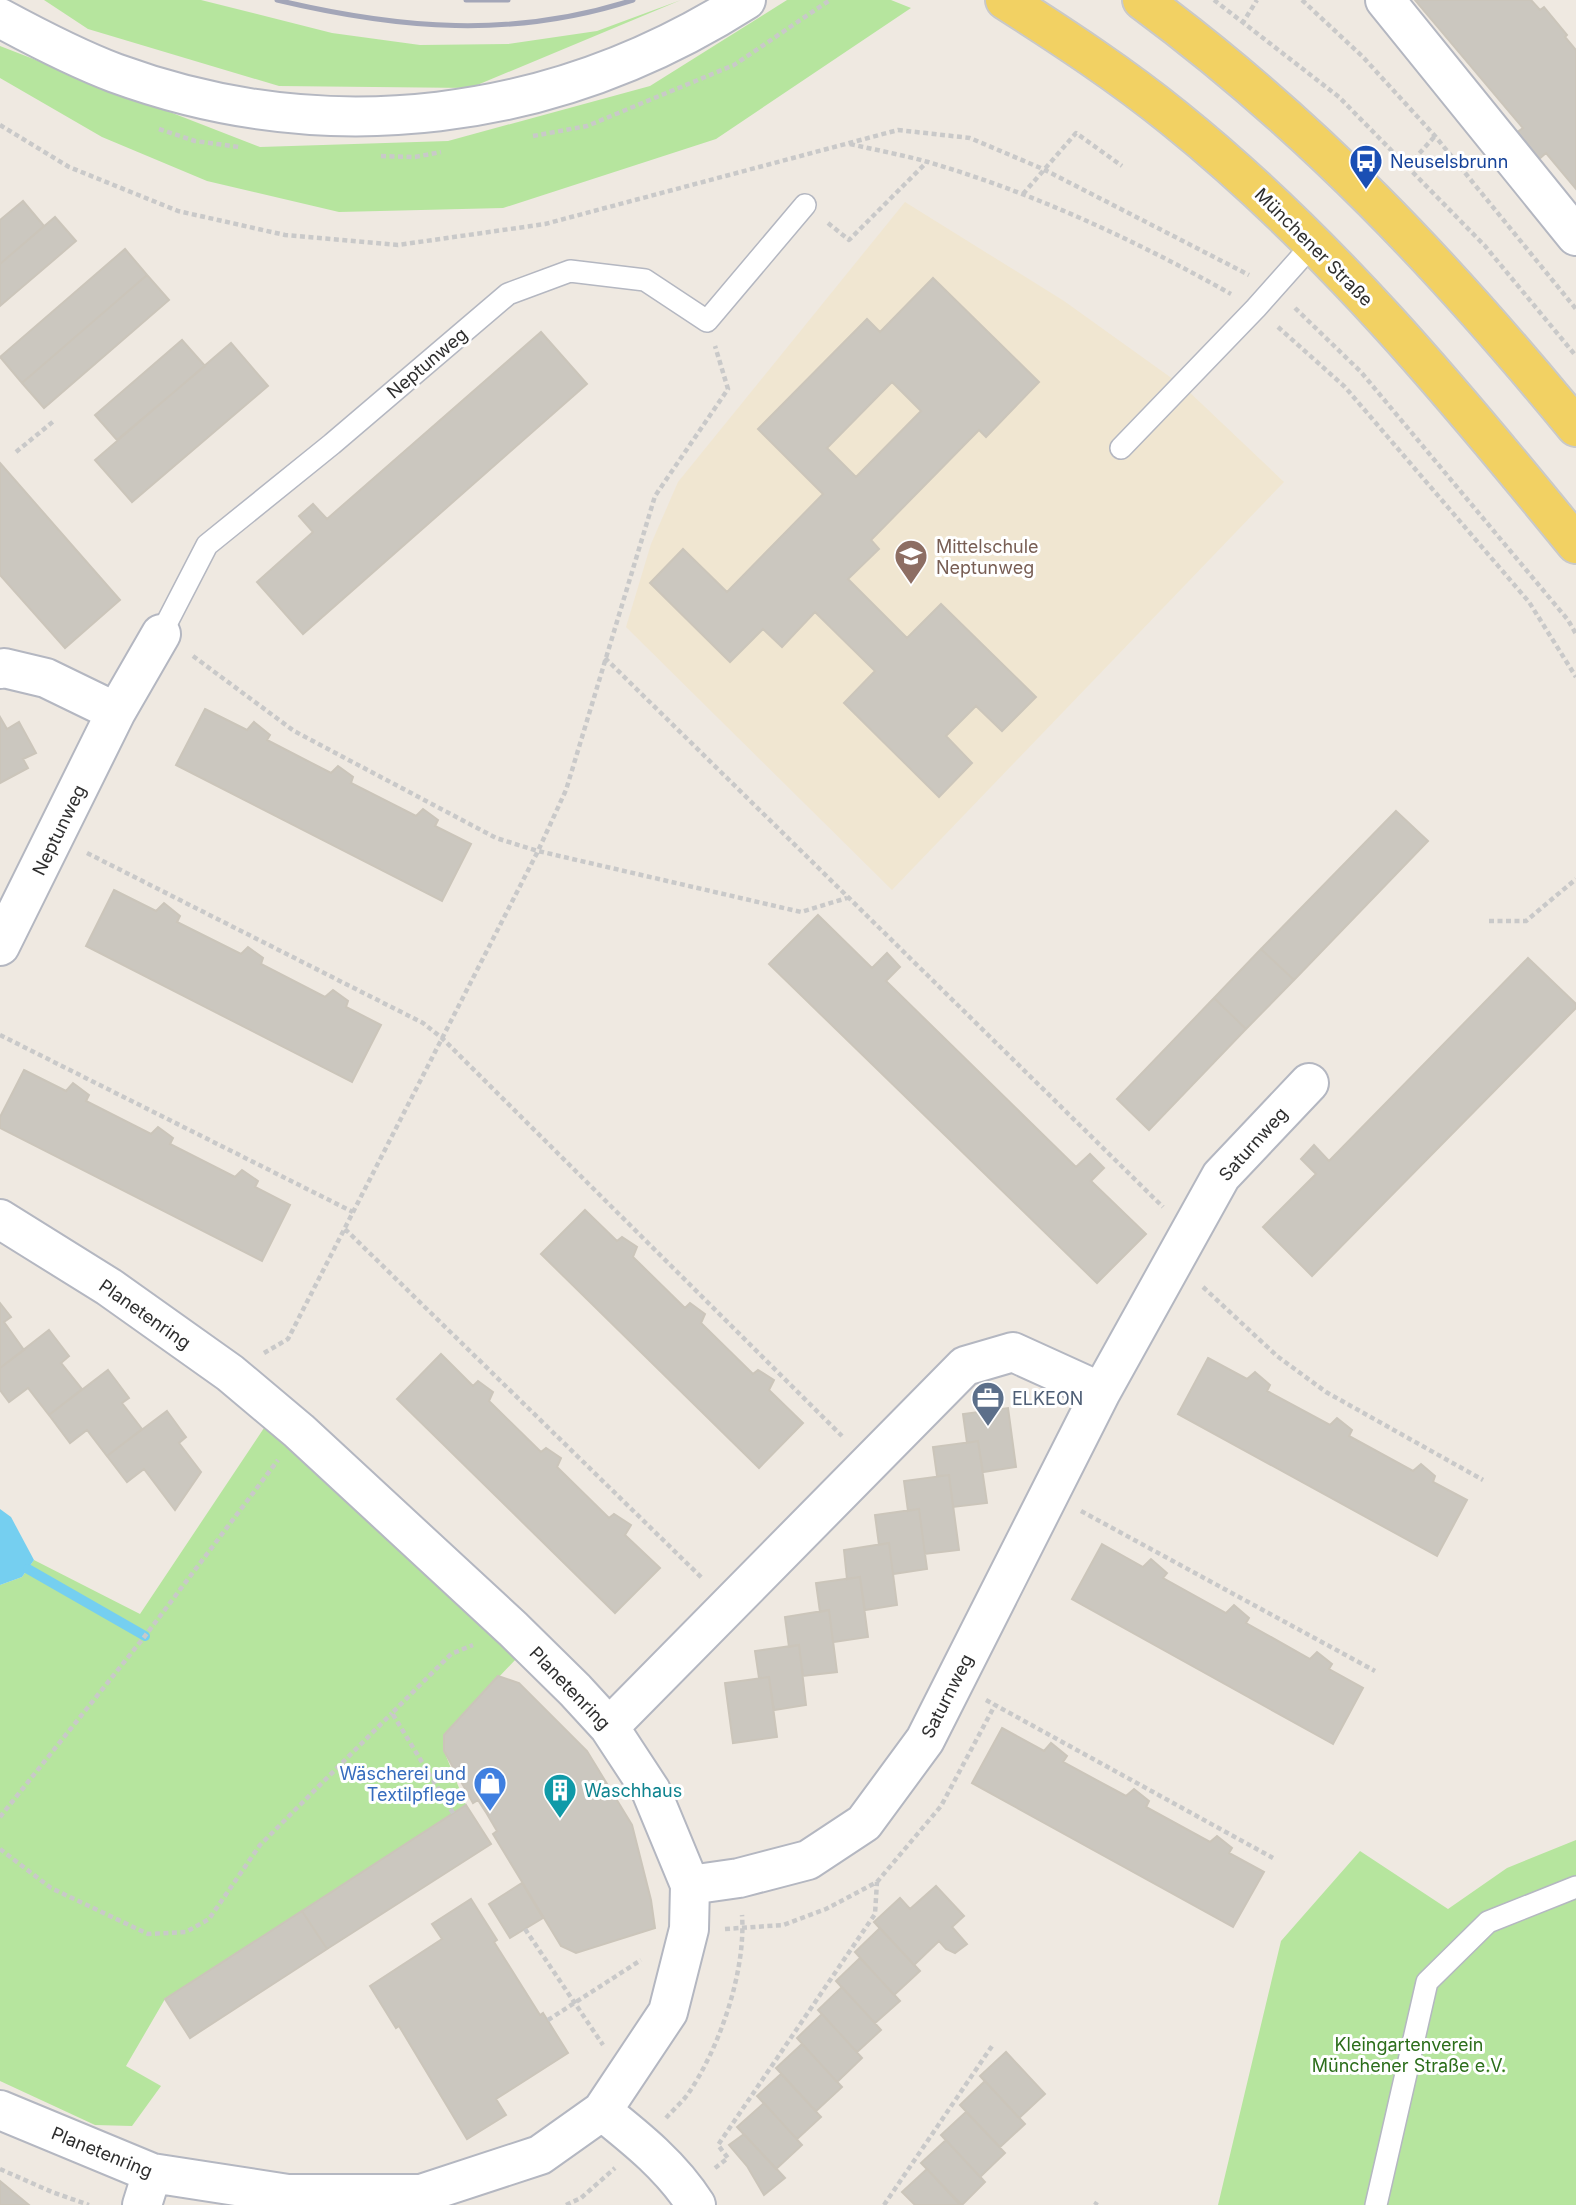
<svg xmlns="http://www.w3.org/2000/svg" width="1576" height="2205" viewBox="0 0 1576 2205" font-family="Inter,sans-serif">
<rect width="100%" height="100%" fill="#efe9e1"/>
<path fill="#f0e6d1" d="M905,202L1064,301L1184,387L1284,482L892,890L626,627L651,544L678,482Z"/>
<path fill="#b6e59e" d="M44,0H201L332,33L420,45L508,44L597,31L681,0L470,88L279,86L88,29Z
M787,0H891L911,8L716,139L503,208L339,212L207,181L102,137L0,78V46L260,147L448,141L650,86Z
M266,1425L516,1659L444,1735V1751L466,1805L165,1999L126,2066L161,2086L132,2126L95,2125L0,2081V1585L22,1577L34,1560L140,1614Z
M1576,1840V2205H1218L1281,1941L1360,1851L1448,1909L1507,1868Z"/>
<path fill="#75cff0" d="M0,1509L11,1517L34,1560L22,1577L0,1585Z"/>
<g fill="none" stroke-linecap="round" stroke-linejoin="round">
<path stroke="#75cff0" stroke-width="10" d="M28,1569L145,1636"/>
</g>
<path fill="#cbc7bf" stroke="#cbc5ba" stroke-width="2" fill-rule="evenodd" d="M1415,0H1531L1540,10L1544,7L1567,35L1565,37L1576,50V189L1546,153L1539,159L1516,133L1523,128Z
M23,201L44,226L0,264V220Z
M55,217L76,241L0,306V264Z
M125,249L147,275L22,383L0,357Z
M147,275L169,300L44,408L22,383Z
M933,278L1039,382L986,437L979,430L871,540L879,549L848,579L907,638L941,604L1036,697L1002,731L976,706L946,736L972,763L939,797L844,703L875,671L815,612L782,647L763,629L730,662L650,583L683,549L727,592L823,494L758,429L867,319L880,332ZM892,382L921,411L856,477L827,448Z
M541,332L587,384L303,634L257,582L313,532L299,516L313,504L327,519Z
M182,340L205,366L117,440L95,415Z
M231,343L268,386L132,502L95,460Z
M0,463L120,600L65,648L0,575Z
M205,709L247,730L254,722L270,735L267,740L331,773L338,766L353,777L351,783L416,816L423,809L438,820L435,826L471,844L442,901L176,765Z
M0,717L7,729L19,722L36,753L23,759L28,768L0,783Z
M1396,811L1428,841L1294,980L1261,949Z
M114,890L156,911L164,903L180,916L177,922L241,954L248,947L263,958L261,964L325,997L333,990L348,1001L346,1007L381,1025L352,1082L86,946Z
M818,915L872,968L887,953L900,967L886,981L1076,1167L1090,1154L1104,1168L1091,1181L1146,1234L1097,1283L769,964Z
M1261,949L1294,980L1246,1029L1214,998Z
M1528,958L1576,1004V1008L1312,1276L1263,1227L1316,1174L1301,1159L1314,1145L1329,1161Z
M1214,998L1246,1029L1149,1130L1117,1099Z
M24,1070L66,1091L73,1083L89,1095L86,1101L151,1134L158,1127L173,1138L170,1144L235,1177L242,1170L258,1181L255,1187L290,1205L262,1261L0,1128V1117Z
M585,1210L617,1241L622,1237L637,1247L633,1257L685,1308L690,1303L705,1314L701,1323L753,1374L758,1370L774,1380L769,1390L803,1423L759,1468L541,1254Z
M0,1303L11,1317L4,1322L24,1350L0,1368Z
M49,1330L69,1356L61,1363L82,1389L49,1415L28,1388L9,1402L0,1390V1368Z
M441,1354L473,1386L478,1381L493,1392L489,1401L541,1452L546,1448L561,1458L557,1467L609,1518L614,1514L631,1525L625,1535L660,1568L615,1613L397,1399Z
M1208,1358L1247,1379L1255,1372L1270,1385L1267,1391L1330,1425L1337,1418L1352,1430L1349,1436L1413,1471L1421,1464L1435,1476L1433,1482L1467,1500L1437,1556L1178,1414Z
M108,1370L129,1398L122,1403L142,1429L107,1456L87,1430L70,1443L49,1415Z
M1008,1408L1016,1467L983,1472L978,1441L967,1443L963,1414Z
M167,1411L186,1437L179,1443L201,1472L175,1510L144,1469L127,1482L107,1456Z
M978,1441L987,1503L953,1507L949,1475L937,1476L933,1447Z
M949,1475L959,1550L925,1554L919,1509L908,1511L904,1481Z
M919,1509L927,1569L893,1574L889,1543L879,1545L875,1515Z
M889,1543L897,1605L865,1610L860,1577L847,1579L844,1550Z
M1102,1544L1143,1567L1151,1559L1167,1573L1163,1578L1226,1613L1234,1605L1249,1618L1246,1623L1310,1659L1317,1652L1332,1664L1329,1669L1363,1688L1333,1744L1072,1599Z
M860,1577L868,1637L833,1642L829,1610L820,1612L816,1583Z
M829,1610L837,1672L803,1676L799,1645L789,1647L785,1617Z
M799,1645L806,1705L774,1710L769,1677L759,1678L755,1651Z
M498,1676L519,1683L587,1751L632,1825L651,1900L655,1928L576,1953L561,1946L493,1834L497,1831L487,1814L478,1800L473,1803L444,1751V1735Z
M769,1677L777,1737L733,1743L725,1683Z
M1002,1728L1044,1751L1051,1743L1067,1756L1063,1762L1126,1796L1134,1789L1149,1801L1146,1807L1210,1842L1217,1836L1232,1848L1229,1853L1264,1872L1233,1927L972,1783Z
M466,1805L491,1844L327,1949L302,1911Z
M522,1883L543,1918L510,1938L489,1904Z
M936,1886L964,1916L952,1927L967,1944L955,1953L946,1949L939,1941L914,1965L874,1922L900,1898L910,1909Z
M471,1899L497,1940L494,1942L540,2015L543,2013L568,2053L496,2099L506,2115L467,2139L399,2026L396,2028L370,1986L442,1939L432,1924Z
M302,1911L327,1949L190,2038L165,1999Z
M880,1928L920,1971L894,1995L855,1952Z
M860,1958L900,2001L875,2023L836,1981Z
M842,1987L881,2030L857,2052L818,2010Z
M822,2014L862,2058L837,2082L797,2038Z
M802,2044L842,2087L816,2111L776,2068Z
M1006,2052L1045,2094L1019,2118L980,2076Z
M781,2074L821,2117L797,2139L757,2096Z
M985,2081L1025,2124L1000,2147L960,2105Z
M764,2103L802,2145L776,2169L737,2127Z
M966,2112L1005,2153L980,2177L941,2135Z
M744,2134L785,2178L764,2195L747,2166L729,2145Z
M946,2140L985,2182L962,2205L921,2163Z
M927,2169L960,2205H915L902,2192Z
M0,2181L29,2205H0Z"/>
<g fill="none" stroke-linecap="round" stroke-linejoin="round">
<defs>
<path id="lane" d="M1121,448L1256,308L1313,244
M161,634L207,545L332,444L508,294L570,271L645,280L707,321L805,205
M1376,2205L1427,1982L1488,1922L1576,1887"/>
<path id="street" d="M1385,0L1576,236
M0,669L4,668L46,678L116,712
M0,946L116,712L161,634
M0,1219L109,1287L230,1373L299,1431L513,1629L575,1690L609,1727L651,1791L690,1885L689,1929L668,2012L602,2111L540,2155L421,2194H288L152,2173L0,2110
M609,1727L965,1366L1013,1352L1101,1392
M690,1885L739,1878L808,1860L864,1823L925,1740L1101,1392L1221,1176L1309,1083
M602,2111C637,2139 672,2167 696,2205
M142,2205L152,2173"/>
<path id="secondary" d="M0,18C37,38 75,58 115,73C328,151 555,122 746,0"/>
<path id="primary" d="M1005,0C1063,37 1121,75 1174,118C1327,241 1453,393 1576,544
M1142,0C1310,124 1444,266 1576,427"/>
</defs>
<use href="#lane" stroke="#b4b7c1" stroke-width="24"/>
<use href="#street" stroke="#b4b7c1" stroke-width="42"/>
<use href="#secondary" stroke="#b4b7c1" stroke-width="42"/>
<use href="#primary" stroke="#c9c9c9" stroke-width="42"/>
<path stroke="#c9c9c9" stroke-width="4.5" stroke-dasharray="5 3.5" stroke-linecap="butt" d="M1214,0L1339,97L1485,246L1576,356
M1302,0L1363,57L1435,136L1576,309
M1242,24L1257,0
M0,125L69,167L178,211L285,235L398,245L545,224L898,130L970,138L1043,169L1249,275
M159,129L195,141L239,147
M533,136L587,126L734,65L830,0
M850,144C876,150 903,155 928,162C1034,193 1135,240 1231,294
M381,156L415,157L441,152
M1408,166L1435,136
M1023,194L1076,133L1122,166
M828,223L849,240L927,162
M1295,308L1361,372L1568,620L1576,634
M1278,327L1345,387L1529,602L1576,677
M16,452L55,420
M193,656L294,731L496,838L538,851L801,912L847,898
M605,658L1163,1207
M87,853L423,1023L442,1038L842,1436
M1489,921H1526L1576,879
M0,1035L353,1212
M345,1229L702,1578
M1203,1287L1277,1356L1326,1392L1483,1480
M264,1353L288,1339L538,851L566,790L655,496L728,389L715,346
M1081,1511L1375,1671
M986,1700L1273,1858
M453,1813L392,1713L451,1654L473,1645
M0,1817L145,1636L278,1460
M0,1849L51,1888L148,1934L186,1932L209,1919L260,1845L392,1713
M525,1929L603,2045
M725,1929L783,1925L826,1909L877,1882L941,1806L995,1705
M548,2020L641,1960
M666,2118C673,2110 682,2102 688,2094C720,2047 746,1971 742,1915
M715,2168L728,2158L718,2145L875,1914L877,1882
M0,2169L52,2192L89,2205
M566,2205L581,2198L615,2168
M884,2205L992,2046
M1095,2205L1097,2202"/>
<use href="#lane" stroke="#fff" stroke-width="21"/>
<use href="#street" stroke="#fff" stroke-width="38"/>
<use href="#secondary" stroke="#fff" stroke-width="38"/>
<use href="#primary" stroke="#f2d163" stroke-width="38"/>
<path stroke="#a3a6b8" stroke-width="5" d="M277,0C399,29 512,39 633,0
M466,0H508"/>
</g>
<defs>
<symbol id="bus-pin" viewBox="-11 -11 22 30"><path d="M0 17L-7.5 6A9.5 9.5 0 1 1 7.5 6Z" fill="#1a4fb4" stroke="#fff"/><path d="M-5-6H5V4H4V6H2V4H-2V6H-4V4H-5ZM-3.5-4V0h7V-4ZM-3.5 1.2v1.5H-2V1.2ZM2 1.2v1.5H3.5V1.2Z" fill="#fff"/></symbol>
<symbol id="school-pin" viewBox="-11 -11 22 30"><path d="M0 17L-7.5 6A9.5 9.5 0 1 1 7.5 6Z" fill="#8d6e63" stroke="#fff"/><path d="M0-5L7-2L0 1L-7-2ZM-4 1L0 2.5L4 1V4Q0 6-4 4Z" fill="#fff"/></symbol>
<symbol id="office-pin" viewBox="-11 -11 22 30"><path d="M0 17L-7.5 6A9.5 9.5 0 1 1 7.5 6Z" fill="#5c6f8a" stroke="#fff"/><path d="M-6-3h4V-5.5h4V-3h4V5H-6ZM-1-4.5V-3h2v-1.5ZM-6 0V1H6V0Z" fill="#fff"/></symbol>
<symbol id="shop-pin" viewBox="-11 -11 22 30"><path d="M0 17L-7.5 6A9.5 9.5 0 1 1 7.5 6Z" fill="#3f7fe0" stroke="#fff"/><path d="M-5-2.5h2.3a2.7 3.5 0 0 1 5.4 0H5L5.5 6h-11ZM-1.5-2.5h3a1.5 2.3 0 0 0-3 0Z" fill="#fff"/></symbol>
<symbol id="building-pin" viewBox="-11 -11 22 30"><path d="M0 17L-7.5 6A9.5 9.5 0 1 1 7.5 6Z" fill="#0f9aa8" stroke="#fff"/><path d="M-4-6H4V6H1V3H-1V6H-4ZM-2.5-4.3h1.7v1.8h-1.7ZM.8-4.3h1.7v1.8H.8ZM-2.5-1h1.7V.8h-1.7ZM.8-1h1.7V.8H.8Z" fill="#fff"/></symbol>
</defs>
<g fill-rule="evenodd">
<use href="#bus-pin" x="1347" y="142" width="38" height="52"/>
<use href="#school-pin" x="892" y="537" width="38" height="52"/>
<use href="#office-pin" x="969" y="1379" width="38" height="52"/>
<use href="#shop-pin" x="471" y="1764" width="38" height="52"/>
<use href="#building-pin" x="541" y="1771" width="38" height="52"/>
</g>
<g text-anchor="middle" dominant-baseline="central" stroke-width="6" stroke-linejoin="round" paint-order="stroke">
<g font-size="18" fill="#164399" stroke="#fff" text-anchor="start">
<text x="1390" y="161">Neuselsbrunn</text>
</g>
<g font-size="18" fill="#2e2e2e" stroke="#fff">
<text transform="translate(1314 247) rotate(45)">Münchener Straße</text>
<text transform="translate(427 363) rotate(-40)">Neptunweg</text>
<text transform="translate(59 830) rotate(-64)">Neptunweg</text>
<text transform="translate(1253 1144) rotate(-48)">Saturnweg</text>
<text transform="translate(145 1314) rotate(35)">Planetenring</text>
<text transform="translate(570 1688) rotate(46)">Planetenring</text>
<text transform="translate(947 1696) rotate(-63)">Saturnweg</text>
<text transform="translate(102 2152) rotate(22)">Planetenring</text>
</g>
<g font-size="18" fill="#785e54" stroke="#fff" text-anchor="start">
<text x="936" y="546">Mittelschule<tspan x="936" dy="21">Neptunweg</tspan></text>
</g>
<g font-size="18" fill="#4e5e75" stroke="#fff" text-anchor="start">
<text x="1012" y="1398">ELKEON</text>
</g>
<g font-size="18" fill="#366cbe" stroke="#fff" text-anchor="end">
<text x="466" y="1773">Wäscherei und<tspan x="466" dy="21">Textilpflege</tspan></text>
</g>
<g font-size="18" fill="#0d838f" stroke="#fff" text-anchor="start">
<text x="584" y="1790">Waschhaus</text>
</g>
<g font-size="18" fill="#2c6e1b" stroke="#fff">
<text x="1409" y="2044">Kleingartenverein<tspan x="1409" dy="21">Münchener Straße e.V.</tspan></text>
</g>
</g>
</svg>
